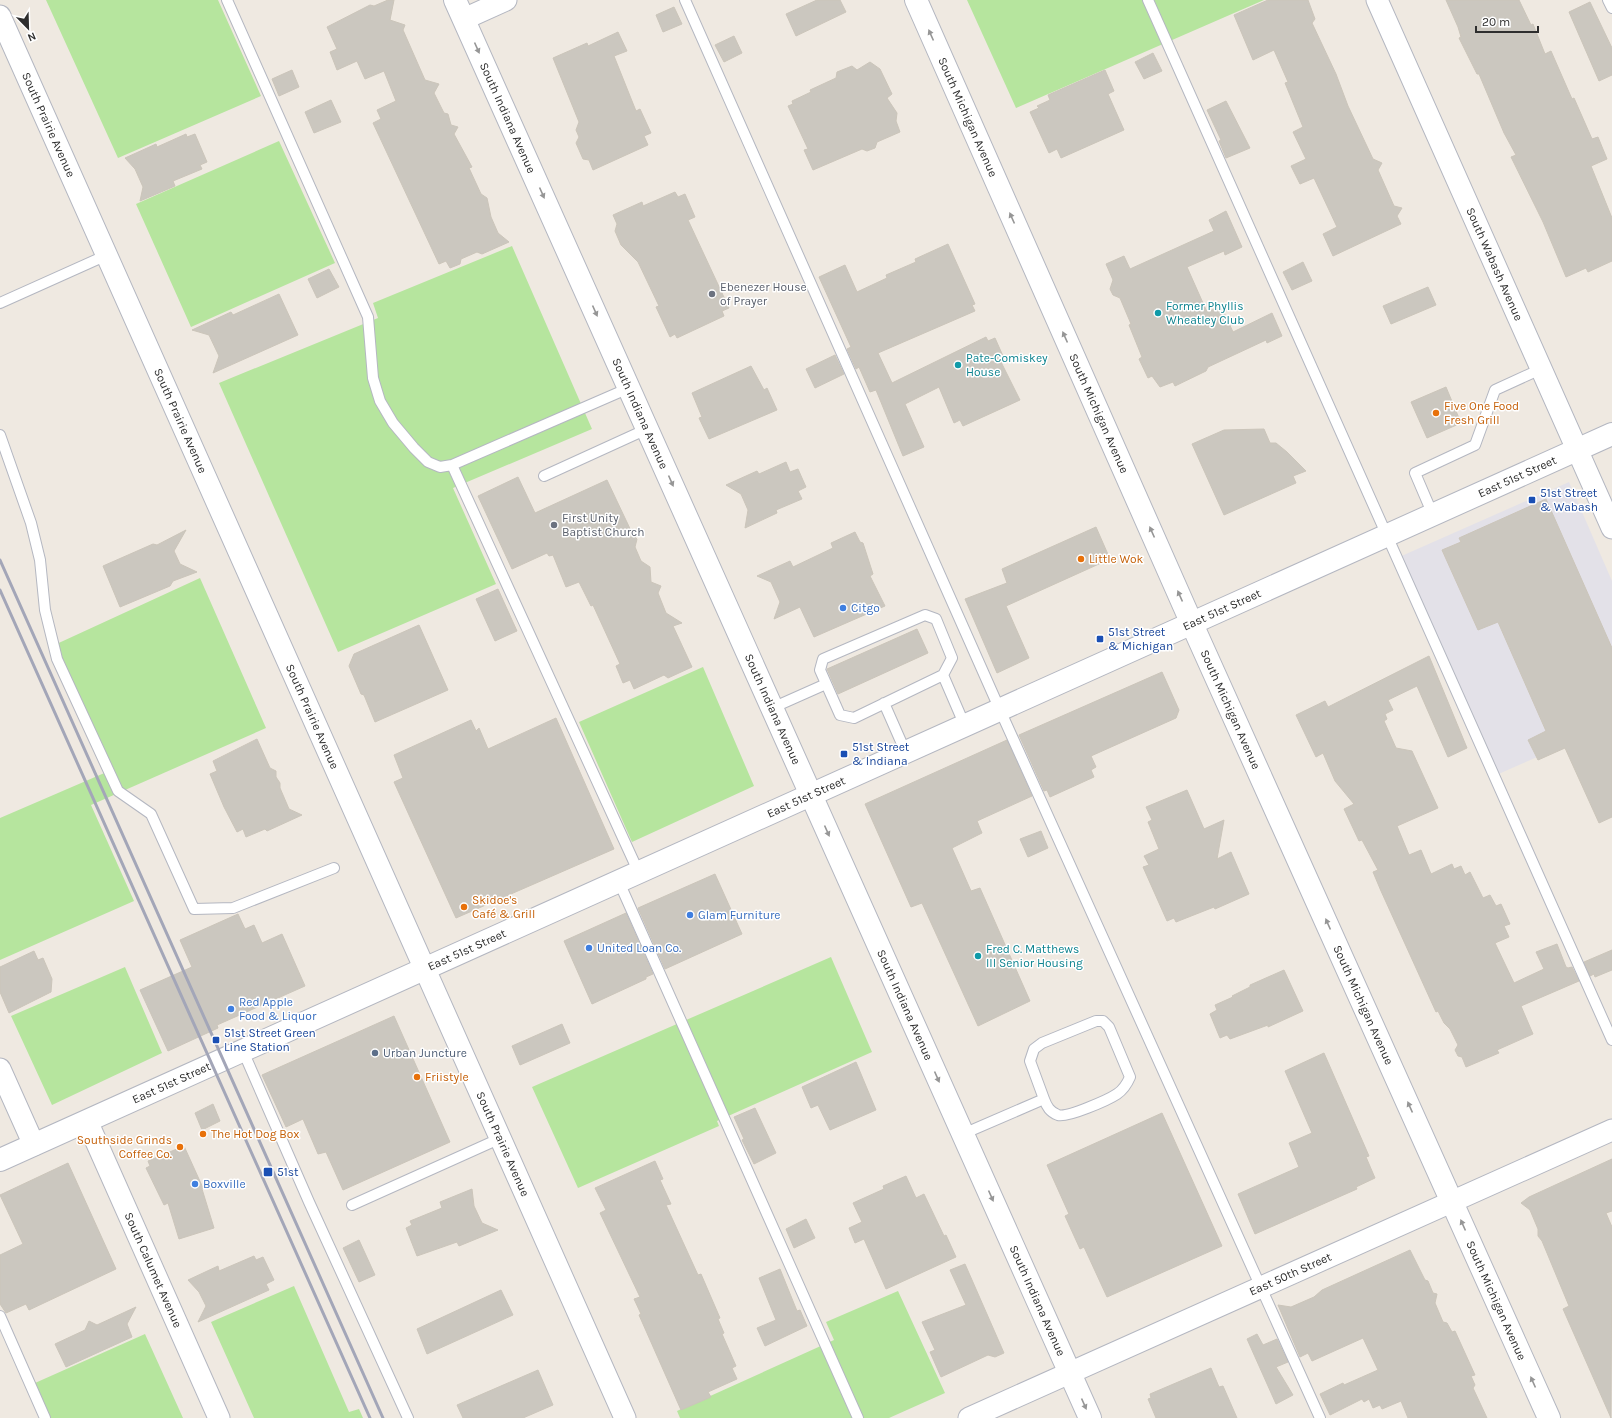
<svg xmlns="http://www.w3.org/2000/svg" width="1612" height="1418" viewBox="0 0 1612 1418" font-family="Karla,sans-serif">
<rect width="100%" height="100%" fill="#efe9e1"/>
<path fill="#e3e1e8" d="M1569,482L1612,581V724L1494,776L1397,558Z"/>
<path fill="#b6e59e" d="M46,0H218L261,96L118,158Z
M967,0H1264L1016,108Z
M279,141L335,263L191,327L136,204Z
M512,246L592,429L453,488L496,584L338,652L219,383L378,318L373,303Z
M200,578L266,728L91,805L134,901L0,960V818L109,771L50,647Z
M703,667L754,786L632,842L579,722Z
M831,957L872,1052L717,1121L719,1126L578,1188L532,1087Z
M125,967L162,1053L52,1105L11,1016Z
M294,1286L349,1412L359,1409L363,1418H254L211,1322Z
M898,1291L945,1393L889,1418H680L677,1411L834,1340L826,1322Z
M145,1334L183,1418H50L35,1383Z"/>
<path fill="#cbc7bf" stroke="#cbc5ba" d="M388,0H394L390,20L405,25L403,30L425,80L439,84L434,93L444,113L448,114L451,125L458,127L454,134L472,167L469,168L481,194L487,198L491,217L498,233L509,242L482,254L477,252L461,259L460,264L450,268L446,261L439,264L373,123L381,119L377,110L396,101L384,71L365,79L357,61L337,70L330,52L337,49L327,27L370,5L374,6Z
M817,0H840L846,12L796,36L786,14Z
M1268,0H1308L1315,19L1312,23L1336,74L1348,106L1373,159L1382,163L1378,170L1394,206L1402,208L1397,216L1401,224L1333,256L1323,234L1337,227L1314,178L1300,184L1291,166L1306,159L1293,132L1303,127L1285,83L1288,82L1274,50L1253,60L1234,15Z
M1446,0H1519L1531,25L1533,24L1545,54L1551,51L1572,99L1574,98L1592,139L1598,137L1607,159L1591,166L1612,218V261L1588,272L1586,268L1566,277L1543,222L1511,157L1516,155L1504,133L1479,74H1477L1459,38L1461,37L1458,27Z
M1590,2L1612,48V75L1599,81L1569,12Z
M674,7L682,24L663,32L656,15Z
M618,32L627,51L614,56L636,111L640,109L651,133L644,136L648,145L593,170L589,160L583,159L576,143L579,137L576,130L579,122L553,58L587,43L588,46Z
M734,36L742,53L724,62L715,45Z
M1153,53L1162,71L1144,79L1135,62Z
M870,62L880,69L892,94L887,98L897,113L896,121L900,132L877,142L875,148L867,151L862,149L813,170L804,150L808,149L788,106L793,104L792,101L811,92L810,90L836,78L837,72L852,66L857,70Z
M292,70L299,87L279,96L272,79Z
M1105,70L1114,91L1108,94L1124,130L1061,158L1057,149L1049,153L1030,112L1039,108L1037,106L1050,100L1048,95Z
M331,100L341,122L314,133L305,112Z
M1226,101L1250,148L1226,158L1219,141L1221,140L1207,110Z
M186,134L187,137L195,134L207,162L200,165L202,169L173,181L175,186L140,201L143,187L135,169L125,158L156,144L157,147Z
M675,192L678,197L685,194L695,217L688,220L729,308L722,311L724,316L677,338L675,334L670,337L656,307L659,306L638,262L621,245L615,231L617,224L613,215L642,202L643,206Z
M1226,211L1242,247L1225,255L1224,251L1187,267L1207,312L1221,306L1233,332L1272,313L1282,336L1267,343L1266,340L1208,367L1206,371L1175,386L1173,382L1160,387L1152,376L1148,378L1139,359L1142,357L1129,325L1131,324L1120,298L1113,295L1110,289L1113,280L1106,264L1124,256L1130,269L1214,231L1209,220Z
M948,244L975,304L972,305L975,311L878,353L892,383L986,337L988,341L995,338L1003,356L999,358L1020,400L963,426L960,420L954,423L939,387L905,404L924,447L903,456L876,390L870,392L859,367L856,369L847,349L851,347L819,277L845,265L857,292L887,278L886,275L916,262L915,259Z
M1303,262L1312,281L1292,290L1283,272Z
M329,269L339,287L317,298L308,279Z
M1428,287L1436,305L1391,324L1383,306Z
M279,294L298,335L213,373L219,356L209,335L192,330L231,312L233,315Z
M835,355L844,374L815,388L806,369Z
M751,366L764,390L767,388L777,410L709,439L699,418L702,417L692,393Z
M1446,387L1461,423L1427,438L1411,402Z
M1264,429L1270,443H1276L1287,452L1306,471L1293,476L1296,483L1224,515L1192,444L1224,430Z
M786,462L790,472L798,469L806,487L798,491L802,499L776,510L777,513L745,528L748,510L741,494L726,485L757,471L759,474Z
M518,477L535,513L607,480L633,535L637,539L635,547L641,561L650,567L651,582L661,586L658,593L666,613L682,623L673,626L692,667L668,678L664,675L634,689L630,680L623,683L616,666L620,664L593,605L591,606L579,582L566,587L553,555L549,556L547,553L512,569L478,496Z
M1546,499L1612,648V817L1599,823L1565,748L1538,760L1528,740L1546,731L1498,622L1478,630L1442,550L1461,542L1459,538Z
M1096,527L1110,559L1006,606L1029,658L997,673L965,599L1007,583L1002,569Z
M186,530L174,551L180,564L197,572L173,581L170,586L120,607L103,566L153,544L157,545Z
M855,532L860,542L863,543L873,574L870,576L885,606L814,637L800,607L774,619L780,602L771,582L757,576L790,561L793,567L833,548L831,543Z
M498,589L517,631L495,641L476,599Z
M419,625L448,690L375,722L364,695L361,694L349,666L354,654Z
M917,629L928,653L838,694L827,669Z
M1429,656L1467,748L1448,757L1417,686L1388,700L1393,710L1385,714L1387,719L1384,721L1396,748L1412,751L1438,808L1397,826L1409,855L1421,850L1431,874L1452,864L1454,869L1461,866L1465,875L1470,872L1483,898L1490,895L1496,906L1501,904L1510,924L1504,926L1509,937L1495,943L1514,983L1544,969L1536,952L1557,944L1566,967L1568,968L1572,967L1579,981L1521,1006L1533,1034L1497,1050L1499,1053L1466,1067L1462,1057L1458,1056L1455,1050L1458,1045L1450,1029L1444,1023L1438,1011L1436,1012L1381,891L1373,872L1378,870L1362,840L1359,841L1344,809L1354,804L1335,781L1323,753L1316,757L1296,715L1325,701L1328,707Z
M1162,672L1179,710L1176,718L1091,756L1096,767L1091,770L1094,777L1050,797L1047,790L1044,791L1019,735Z
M556,718L614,849L456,918L394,782L403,778L394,755L471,720L476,731L479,728L488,749Z
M257,739L270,768L276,771V777L280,783V788L289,809L302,815L267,831L265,829L246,837L243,829L237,832L224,807L210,774L217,771L213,761Z
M1007,740L1032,796L977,821L982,833L952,848L971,891L980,888L1030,1001L978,1026L922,903L911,907L865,804Z
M1187,790L1204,829L1224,820L1217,859L1231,852L1249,894L1215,909L1214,907L1176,922L1174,918L1167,921L1143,867L1149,865L1144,856L1159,849L1148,822L1152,820L1146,807Z
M1041,831L1048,848L1028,857L1020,839Z
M715,874L742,934L665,969L638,908Z
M626,913L653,974L646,977V979L592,1004L564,941Z
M238,914L245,929L254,925L262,943L282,934L305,986L217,1025L218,1028L168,1051L140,990L192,967L180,940Z
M1612,950V970L1595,977L1594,974L1590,976L1584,962Z
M34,951L38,960L43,958L52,979L51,992L9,1013L0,992V967Z
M1284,970L1303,1011L1268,1027V1025L1230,1039L1227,1035L1220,1038L1210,1014L1217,1010L1215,1005L1233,997L1232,996L1250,987V985Z
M394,1016L450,1142L343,1190L326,1152L318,1154L303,1119L286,1127L262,1075Z
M562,1024L570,1043L520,1065L512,1046Z
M1324,1053L1369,1156L1366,1157L1375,1178L1356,1187L1357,1189L1255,1234L1238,1194L1299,1167L1289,1143L1312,1133L1285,1071Z
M856,1062L876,1110L830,1130L818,1105L811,1108L802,1087Z
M213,1104L220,1121L202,1130L195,1113Z
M755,1108L776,1153L754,1164L742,1140L744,1139L734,1117Z
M1162,1113L1222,1246L1107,1297L1084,1247L1080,1249L1065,1216L1069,1214L1047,1165Z
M184,1146L203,1188L202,1189L214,1228L179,1239L168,1203L164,1205L146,1168L150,1166L148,1161Z
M1612,1159V1211L1606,1213L1612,1227L1611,1418L1563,1309L1569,1306L1542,1241L1538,1236V1229L1530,1210L1521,1203L1529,1197Z
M655,1161L663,1179L660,1180L671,1204L666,1205L698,1275L701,1274L720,1318L718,1319L724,1333L722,1334L736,1366L732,1368L737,1379L708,1392L711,1397L681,1410L639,1315L641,1314L634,1299L640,1297L600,1213L606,1210L595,1188Z
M68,1163L116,1269L29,1310L26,1304L6,1313L0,1304V1255L23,1244L0,1195Z
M906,1176L916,1198L924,1194L944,1236L946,1235L956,1257L886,1289L864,1239L855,1243L849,1228L862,1222L853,1203L884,1189L883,1186Z
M472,1189L474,1206L482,1223L498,1230L459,1246L457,1242L417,1256L406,1228L412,1225L410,1221L442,1208L440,1202Z
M806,1219L815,1238L794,1248L786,1229Z
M359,1240L375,1275L359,1282L343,1248Z
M1410,1250L1425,1280L1428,1281L1433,1293L1437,1294L1435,1303L1443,1322L1447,1323L1452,1332L1455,1331L1475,1375L1471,1376L1475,1385L1473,1388L1487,1418H1408L1401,1401L1382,1409L1380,1405L1373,1408L1369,1399L1364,1402L1362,1399L1330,1415L1320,1394L1343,1383L1344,1385L1378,1370L1363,1338L1312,1361L1308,1353L1300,1357L1278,1305L1291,1307L1314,1297L1322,1290Z
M254,1256L256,1260L263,1257L274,1280L266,1284L269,1290L198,1322L206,1306L199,1292L188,1280L218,1266L219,1271Z
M965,1264L1004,1353L995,1357L988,1355L941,1377L930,1352L935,1350L922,1322L966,1305L950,1270Z
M780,1269L797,1311L800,1310L807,1326L765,1346L757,1328L776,1320L759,1278Z
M501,1290L513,1315L427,1354L417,1329Z
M136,1307L127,1324L132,1337L66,1367L55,1344L85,1330L89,1321L97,1325Z
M1257,1334L1263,1345L1277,1339L1288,1362L1276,1367L1293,1395L1276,1404L1247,1339Z
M1211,1368L1219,1387L1223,1386L1237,1418H1156L1148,1399L1151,1398L1150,1394Z
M538,1370L553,1405L523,1418H463L457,1405Z"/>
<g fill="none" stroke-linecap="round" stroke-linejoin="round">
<defs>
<path id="lane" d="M227,0L368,317L373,378L380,401L393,423L414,448L428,462L440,467L452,465L629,388
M685,0L1000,710L1320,1418
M1148,0L1612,1040
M1608,0L1612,8
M0,303L107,255
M0,435L31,523L40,560L45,610L57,659L118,791L151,814L194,909L233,908L334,868
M452,465L639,873
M544,476L647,429
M1433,515L1415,473L1475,445L1495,390L1541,369
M943,675L854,718L840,715L820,670L823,659L925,615L936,619L952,658L943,675L965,726
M884,703L906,753
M772,708L826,684
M619,882L858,1418
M243,1051L309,1202L408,1418
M963,1134L1044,1099C1047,1107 1050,1112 1058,1115C1067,1118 1108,1100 1117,1094C1123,1090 1127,1084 1130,1077L1109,1027L1103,1021H1096L1042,1043L1034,1049L1030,1061L1044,1099
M352,1205L501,1138
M0,1316L45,1418"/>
<g id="street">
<path id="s1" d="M1377,0L1612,528"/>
<path id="s2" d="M0,16L625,1418"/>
<path d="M464,19L506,0"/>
<path d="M0,1069L34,1145"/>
<path id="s3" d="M87,1121L219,1418"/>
<path id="s4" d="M969,1418L1612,1130"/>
</g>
<g id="secondary">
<path id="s5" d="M455,0L1090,1418"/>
<path id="s6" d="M916,0L1192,624L1549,1418"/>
<path id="s7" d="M0,1160L1612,434"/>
</g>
</defs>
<use href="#lane" stroke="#b4b7c1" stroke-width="12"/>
<use href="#street" stroke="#b4b7c1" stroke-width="23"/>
<use href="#secondary" stroke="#b4b7c1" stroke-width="24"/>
<use href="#lane" stroke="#fff" stroke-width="10"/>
<use href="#street" stroke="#fff" stroke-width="21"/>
<use href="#secondary" stroke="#fff" stroke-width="22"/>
<path stroke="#a3a6b8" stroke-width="3" d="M0,560L383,1418
M0,590L370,1418"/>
</g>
<defs><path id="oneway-solid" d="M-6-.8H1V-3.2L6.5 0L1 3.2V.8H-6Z"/></defs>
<g fill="#969696">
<use href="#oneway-solid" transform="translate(931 35) rotate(-114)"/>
<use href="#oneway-solid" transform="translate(477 48) rotate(66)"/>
<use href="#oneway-solid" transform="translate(542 193) rotate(66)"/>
<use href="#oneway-solid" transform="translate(1012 218) rotate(-114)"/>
<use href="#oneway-solid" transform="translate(595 311) rotate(66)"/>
<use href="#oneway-solid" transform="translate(1065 337) rotate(-114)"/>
<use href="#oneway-solid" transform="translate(671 481) rotate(66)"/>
<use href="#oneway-solid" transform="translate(1152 532) rotate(-114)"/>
<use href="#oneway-solid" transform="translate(1180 596) rotate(-114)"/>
<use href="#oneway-solid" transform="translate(827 831) rotate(66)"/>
<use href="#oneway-solid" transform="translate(1328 924) rotate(-114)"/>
<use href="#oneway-solid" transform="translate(937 1077) rotate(66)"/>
<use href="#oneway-solid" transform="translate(1410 1107) rotate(-114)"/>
<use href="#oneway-solid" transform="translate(991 1196) rotate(66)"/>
<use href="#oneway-solid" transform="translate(1463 1225) rotate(-114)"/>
<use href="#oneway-solid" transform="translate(1533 1382) rotate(-114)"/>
<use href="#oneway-solid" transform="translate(1084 1404) rotate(66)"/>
</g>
<g fill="#6b7280" stroke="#fff" stroke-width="1.5">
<circle cx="712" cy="294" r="4"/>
<circle cx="554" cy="525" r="4"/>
</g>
<g fill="#0f9aa8" stroke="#fff" stroke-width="1.5">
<circle cx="1158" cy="313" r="4"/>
<circle cx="958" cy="365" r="4"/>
<circle cx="978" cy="956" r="4"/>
</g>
<g fill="#e8710a" stroke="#fff" stroke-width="1.5">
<circle cx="1436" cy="413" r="4"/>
<circle cx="1081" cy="559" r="4"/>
<circle cx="464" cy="907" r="4"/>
<circle cx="417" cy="1077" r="4"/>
<circle cx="203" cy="1134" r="4"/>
<circle cx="180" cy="1147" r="4"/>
</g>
<g fill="#1a4fb4" stroke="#fff" stroke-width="1.5">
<rect x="1528" y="496" width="8" height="8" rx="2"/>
<rect x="1096" y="635" width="8" height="8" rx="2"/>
<rect x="840" y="750" width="8" height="8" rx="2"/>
<rect x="212" y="1036" width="8" height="8" rx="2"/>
<rect x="263" y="1167" width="10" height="10" rx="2"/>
</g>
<g fill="#3f7fe0" stroke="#fff" stroke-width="1.5">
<circle cx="843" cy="608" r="4"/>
<circle cx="690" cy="915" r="4"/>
<circle cx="589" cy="948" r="4"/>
<circle cx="231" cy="1009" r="4"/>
<circle cx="195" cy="1184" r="4"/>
</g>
<circle fill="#5c6f8a" stroke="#fff" stroke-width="1.5" cx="375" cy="1053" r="4"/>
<g text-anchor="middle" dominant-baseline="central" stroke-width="3" stroke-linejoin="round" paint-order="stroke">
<g font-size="12" fill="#2e2e2e" stroke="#fff">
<text stroke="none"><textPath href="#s6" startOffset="128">South Michigan Avenue</textPath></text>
<text stroke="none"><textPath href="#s5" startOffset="129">South Indiana Avenue</textPath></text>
<text stroke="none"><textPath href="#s2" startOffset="119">South Prairie Avenue</textPath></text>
<text stroke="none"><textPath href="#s1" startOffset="289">South Wabash Avenue</textPath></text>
<text stroke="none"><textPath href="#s5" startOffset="453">South Indiana Avenue</textPath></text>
<text stroke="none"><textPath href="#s6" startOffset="452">South Michigan Avenue</textPath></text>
<text stroke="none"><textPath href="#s2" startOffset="443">South Prairie Avenue</textPath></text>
<text stroke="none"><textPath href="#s7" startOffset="1664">East 51st Street</textPath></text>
<text stroke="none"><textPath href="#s7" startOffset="1340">East 51st Street</textPath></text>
<text stroke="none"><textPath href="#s5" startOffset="777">South Indiana Avenue</textPath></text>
<text stroke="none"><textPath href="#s6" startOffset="776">South Michigan Avenue</textPath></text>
<text stroke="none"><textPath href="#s2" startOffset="767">South Prairie Avenue</textPath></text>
<text stroke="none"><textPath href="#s7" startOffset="884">East 51st Street</textPath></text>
<text stroke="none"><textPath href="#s7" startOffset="512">East 51st Street</textPath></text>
<text stroke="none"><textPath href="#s5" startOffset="1101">South Indiana Avenue</textPath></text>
<text stroke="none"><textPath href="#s6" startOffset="1100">South Michigan Avenue</textPath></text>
<text stroke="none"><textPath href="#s7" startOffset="188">East 51st Street</textPath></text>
<text stroke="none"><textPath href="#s2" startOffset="1235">South Prairie Avenue</textPath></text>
<text stroke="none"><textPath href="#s3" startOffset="163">South Calumet Avenue</textPath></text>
<text stroke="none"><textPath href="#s4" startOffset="352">East 50th Street</textPath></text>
<text stroke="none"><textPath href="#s5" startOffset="1425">South Indiana Avenue</textPath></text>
<text stroke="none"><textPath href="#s6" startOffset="1424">South Michigan Avenue</textPath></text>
</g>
<g font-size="12" fill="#5b616d" stroke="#fff" text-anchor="start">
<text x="720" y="287">Ebenezer House<tspan x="720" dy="14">of Prayer</tspan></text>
<text x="562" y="518">First Unity<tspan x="562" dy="14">Baptist Church</tspan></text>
</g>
<g font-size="12" fill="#0d838f" stroke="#fff" text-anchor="start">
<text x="1166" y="306">Former Phyllis<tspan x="1166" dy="14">Wheatley Club</tspan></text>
<text x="966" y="358">Pate-Comiskey<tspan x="966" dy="14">House</tspan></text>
<text x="986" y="949">Fred C. Matthews<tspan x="986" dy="14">III Senior Housing</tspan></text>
</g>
<g font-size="12" fill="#c56008" stroke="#fff" text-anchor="start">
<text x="1444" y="406">Five One Food<tspan x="1444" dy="14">Fresh Grill</tspan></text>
<text x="1089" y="559">Little Wok</text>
<text x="472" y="900">Skidoe's<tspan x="472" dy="14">Café &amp; Grill</tspan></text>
<text x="425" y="1077">Friistyle</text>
<text x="211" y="1134">The Hot Dog Box</text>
<text x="172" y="1140" text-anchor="end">Southside Grinds<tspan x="172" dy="14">Coffee Co.</tspan></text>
</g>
<g font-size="12" fill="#164399" stroke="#fff" text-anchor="start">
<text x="1540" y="493">51st Street<tspan x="1540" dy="14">&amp; Wabash</tspan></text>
<text x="1108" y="632">51st Street<tspan x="1108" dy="14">&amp; Michigan</tspan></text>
<text x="852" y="747">51st Street<tspan x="852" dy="14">&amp; Indiana</tspan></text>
<text x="224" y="1033">51st Street Green<tspan x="224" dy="14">Line Station</tspan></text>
<text x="277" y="1172">51st</text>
</g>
<g font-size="12" fill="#366cbe" stroke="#fff" text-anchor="start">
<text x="851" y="608">Citgo</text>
<text x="698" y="915">Glam Furniture</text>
<text x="597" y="948">United Loan Co.</text>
<text x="239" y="1002">Red Apple<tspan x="239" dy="14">Food &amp; Liquor</tspan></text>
<text x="203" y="1184">Boxville</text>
</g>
<g font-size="12" fill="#4e5e75" stroke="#fff" text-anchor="start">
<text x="383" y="1053">Urban Juncture</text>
</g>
</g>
<g transform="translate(28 28) rotate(157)" stroke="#ffffff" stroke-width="3" paint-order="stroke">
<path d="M0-3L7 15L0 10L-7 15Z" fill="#2e2e2e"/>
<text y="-6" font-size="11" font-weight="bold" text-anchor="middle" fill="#2e2e2e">N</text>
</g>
<path d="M1476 26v6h62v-6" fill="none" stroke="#2e2e2e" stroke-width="2"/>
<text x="1482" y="26" font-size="12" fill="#2e2e2e" stroke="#ffffff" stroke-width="3" paint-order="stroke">20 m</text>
</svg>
